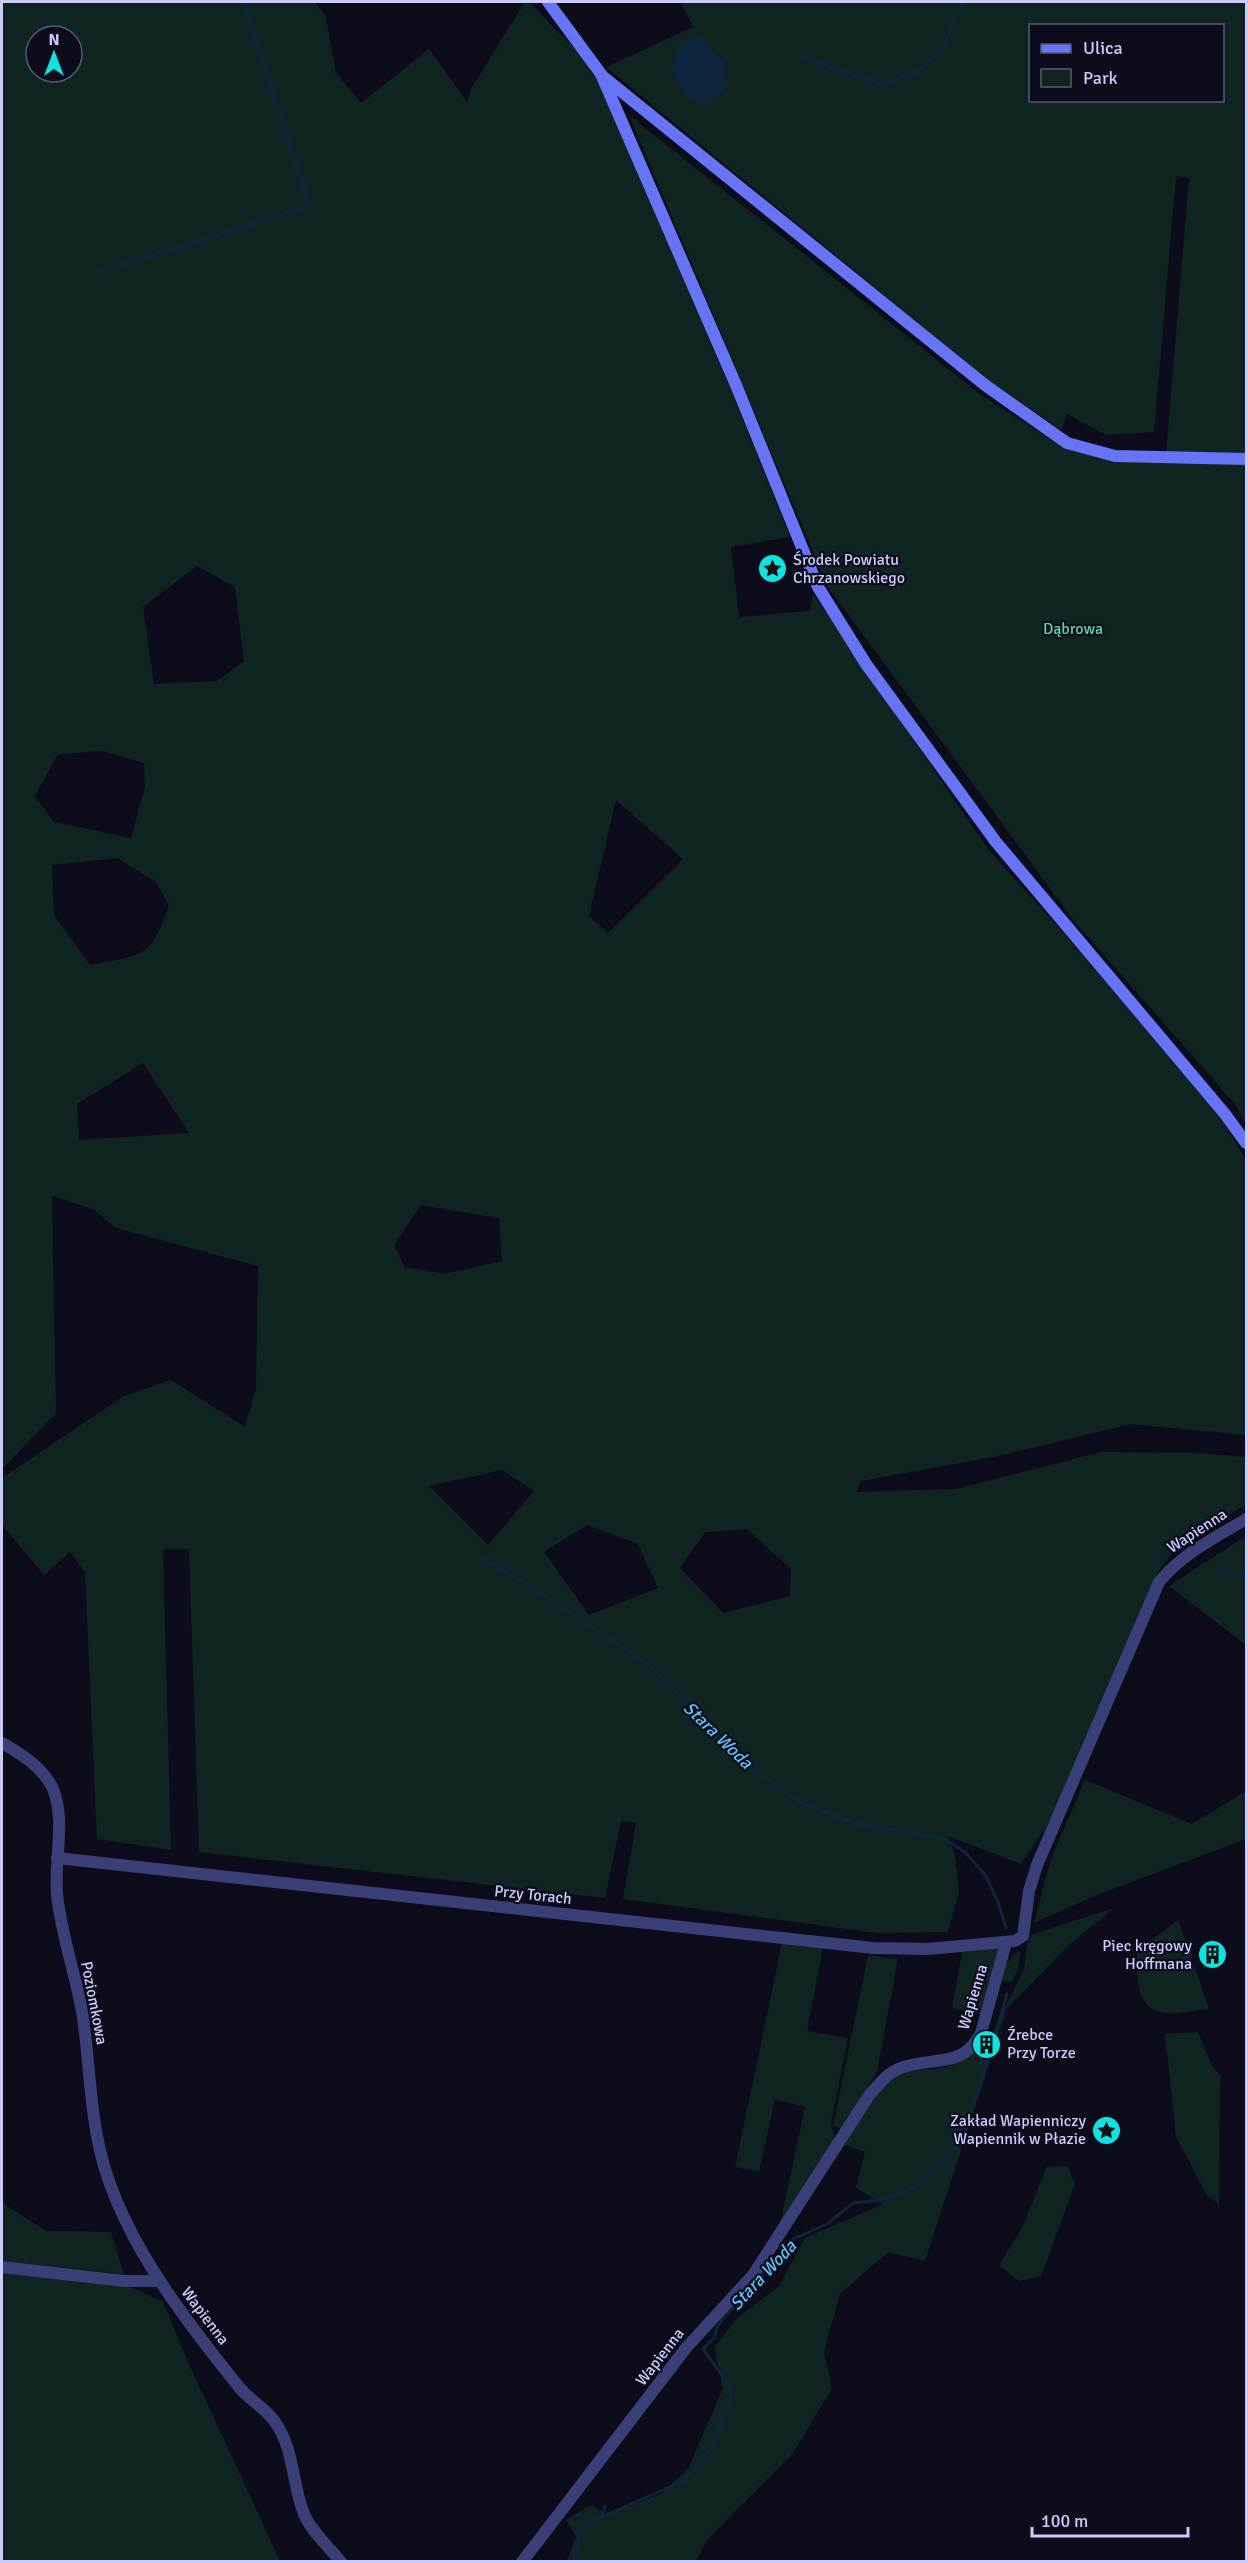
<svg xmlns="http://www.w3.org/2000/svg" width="1248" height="2563" viewBox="0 0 1248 2563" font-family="Signika,sans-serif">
<rect width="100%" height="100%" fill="#0d0c1b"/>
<path fill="#102521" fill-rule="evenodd" d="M2,2H315L326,17L336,73L361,103L429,49L467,102L472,87L525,2H529L581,55L602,89L732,393L790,537L731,547L739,617L810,611L813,594L988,849L1060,929L1221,1118L1246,1160V1435L1131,1424L998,1456L861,1481L857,1492L956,1489L1101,1452L1197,1453L1246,1457V1505L1184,1538L1162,1566L1149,1589L1088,1738L1047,1826L1021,1864L948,1836L955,1856L959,1892L948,1932L877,1933L623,1899L636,1823L621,1821L605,1898L199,1852L189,1549H163L171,1850L97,1839L85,1572L70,1552L44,1575L2,1525V1478L124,1396L171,1380L245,1427L256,1389L258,1266L116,1228L93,1209L52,1196L56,1413L2,1469ZM36,36H72V72H36ZM197,566L235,587L244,661L217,681L154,684L143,607ZM103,751L144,763L145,787L131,838L54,822L35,796L58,754ZM616,800L683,859L608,933L589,916ZM117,858L156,882L169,905C151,959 142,955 90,965L54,915L52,865ZM143,1063L189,1133L79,1140L77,1104ZM421,1205L499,1218L502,1261L444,1274L405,1267L394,1245ZM502,1470L534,1491L488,1545L429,1486ZM587,1525L638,1544L658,1588L589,1615L544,1552ZM747,1529L791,1569L790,1596L723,1613L680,1568L705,1532Z
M681,2H1246V454H1166L1189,178L1176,176L1154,432L1106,435L1067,414L1061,430L987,379L606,67L693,27ZM1030,26H1222V100H1030Z
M629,115L981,395L1063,447L1115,461L1246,464V1124L1235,1104L1074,921L828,587Z
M1246,1536V1645L1169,1586Z
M1085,1780L1192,1824L1246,1791V1839L1094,1896L1034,1923L1051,1859Z
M1114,1908L1069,1945L1007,2008L925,2261L888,2252L840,2294L824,2351L832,2388L793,2453L707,2540L696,2561L566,2562L576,2537L566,2520L590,2505L607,2514L661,2494L688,2469L723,2388L714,2348L737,2318L779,2286L805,2238L883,2204L856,2188L865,2152L843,2144C855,2125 872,2089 892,2077C911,2066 936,2073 955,2064C968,2058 976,2047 985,2036L978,2062L1024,1969L1028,1939L1033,1934Z
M1178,1920L1209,2009C1195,2010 1179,2014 1165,2013C1135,2011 1136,1973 1137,1951Z
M782,1943L823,1948L807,2031L848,2038L831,2124L835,2139L778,2233L805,2107L775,2099L759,2172L735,2167Z
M999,1947L982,2014L952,2008L962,1952Z
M1020,1952L1018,1969L1012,1981L1001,1982L1005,1966L1015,1953Z
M868,1955L898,1959L877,2072L841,2128L833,2126Z
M1198,2032L1212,2066L1220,2075L1219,2204L1207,2195L1176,2137L1165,2034Z
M1047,2166L1068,2167L1075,2184L1041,2276L1019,2281L999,2265L1022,2228Z
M2,2199L7,2206L46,2231L111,2232L124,2274L2,2261Z
M2,2273L130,2287L163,2302L189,2364L280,2561L2,2562Z"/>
<path fill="#0e253d" d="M700,36L727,66L724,92L702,103L684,95L671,69L680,46Z"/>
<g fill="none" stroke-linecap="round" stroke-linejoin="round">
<path stroke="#0e253d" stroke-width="3" d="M803,58L883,84L916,73L943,48L962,2
M98,272L310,206L243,2
M482,1558L517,1578L646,1663L670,1685L712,1733L744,1763L801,1803L855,1823L945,1839L965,1852L986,1876L998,1902L1006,1928
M1221,1570L1246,1575
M602,2516L605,2506
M573,2562L581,2530L588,2523L683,2481L712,2447L729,2405L732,2389L703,2349L714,2338L718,2325L793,2239L827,2224L853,2203L881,2200L914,2188L957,2145L980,2088L1007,1994"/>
<path stroke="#3a3f77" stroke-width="12" d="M2,1743C21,1754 43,1767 53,1789C66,1820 54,1861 57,1894C61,1934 75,1972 82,2012C89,2053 89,2095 97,2136C113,2228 181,2315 239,2387C249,2400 266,2408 275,2422C294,2448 292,2484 304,2514C311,2531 329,2547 341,2562
M57,1858L873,1948L928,1949L1015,1941L1023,1936L1029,1891L1037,1865L1159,1582C1183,1553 1215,1538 1246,1519
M2,2267L124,2281H158
M522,2562L686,2348L753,2275L870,2094C879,2085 886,2074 898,2069C930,2055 962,2071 981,2033L1006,1943"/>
<path stroke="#6774f5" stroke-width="12" d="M548,2L601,74L736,385L818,587L866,664L996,842L1225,1114L1246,1143
M601,75L985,385L1067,443L1115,456L1246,459"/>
</g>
<defs>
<symbol id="sight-disc" viewBox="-11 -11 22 22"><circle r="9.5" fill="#0fe3df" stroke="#0d0c1b"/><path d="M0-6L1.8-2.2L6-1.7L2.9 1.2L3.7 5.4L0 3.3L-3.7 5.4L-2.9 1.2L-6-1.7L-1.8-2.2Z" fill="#111"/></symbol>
<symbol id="building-disc" viewBox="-11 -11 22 22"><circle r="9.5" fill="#0fe3df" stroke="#0d0c1b"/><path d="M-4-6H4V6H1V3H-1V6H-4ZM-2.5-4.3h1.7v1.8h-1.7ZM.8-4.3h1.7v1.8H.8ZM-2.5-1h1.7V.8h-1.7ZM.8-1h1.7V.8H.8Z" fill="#111"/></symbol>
</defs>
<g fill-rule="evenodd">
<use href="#sight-disc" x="756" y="552" width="33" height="33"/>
<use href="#building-disc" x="1196" y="1938" width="33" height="33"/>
<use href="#building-disc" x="970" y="2028" width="33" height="33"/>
<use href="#sight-disc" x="1090" y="2114" width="33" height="33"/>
</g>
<g text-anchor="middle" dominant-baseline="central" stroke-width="4.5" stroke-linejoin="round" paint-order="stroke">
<g font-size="16" fill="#cacafc" stroke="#0d0c1b" text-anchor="start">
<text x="793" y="560">Środek Powiatu<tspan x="793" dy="18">Chrzanowskiego</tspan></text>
<text x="1192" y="1946" text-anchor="end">Piec kręgowy<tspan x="1192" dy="18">Hoffmana</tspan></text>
<text x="1007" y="2035">Źrebce<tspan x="1007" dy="18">Przy Torze</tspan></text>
<text x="1086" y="2121" text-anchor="end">Zakład Wapienniczy<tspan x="1086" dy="18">Wapiennik w Płazie</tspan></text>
</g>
<g font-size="16" fill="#5cd5a9" stroke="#0d0c1b">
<text x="1073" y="629">Dąbrowa</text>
</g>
<g font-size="16" fill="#cacafc" stroke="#0d0c1b">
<text transform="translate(1197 1531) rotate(-33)">Wapienna</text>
<text transform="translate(533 1895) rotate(6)">Przy Torach</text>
<text transform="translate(973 1997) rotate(-73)">Wapienna</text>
<text transform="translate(94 2003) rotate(79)">Poziomkowa</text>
<text transform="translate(205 2316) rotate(53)">Wapienna</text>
<text transform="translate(660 2357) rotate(-52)">Wapienna</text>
</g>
<g font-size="18" font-style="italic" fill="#5fc0f5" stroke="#0d0c1b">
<text transform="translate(718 1735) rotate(44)">Stara Woda</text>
<text transform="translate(763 2275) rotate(-47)">Stara Woda</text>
</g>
</g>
<rect width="1248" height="2563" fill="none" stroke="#cacafc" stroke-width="6"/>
<rect x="1029" y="24" width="195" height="78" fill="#0d0c1b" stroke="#595875" stroke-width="1.5"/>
<rect x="1041" y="44" width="30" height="9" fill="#6774f5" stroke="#595875" stroke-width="1.5"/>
<text x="1083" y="54" font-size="18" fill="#cacafc">Ulica</text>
<rect x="1041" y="69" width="30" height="18" fill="#102521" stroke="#595875" stroke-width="1.5"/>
<text x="1083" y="84" font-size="18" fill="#cacafc">Park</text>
<g transform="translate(54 54)"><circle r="28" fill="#0d0c1b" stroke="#595875" stroke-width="1.5"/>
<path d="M0-4.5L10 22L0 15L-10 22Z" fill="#0fe3df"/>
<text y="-9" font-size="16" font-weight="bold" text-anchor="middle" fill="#cacafc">N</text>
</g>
<path d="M1032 2527v9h156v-9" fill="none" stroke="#cacafc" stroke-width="3"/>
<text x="1041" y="2527" font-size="18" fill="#cacafc" stroke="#0d0c1b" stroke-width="4.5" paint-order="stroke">100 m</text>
</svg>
